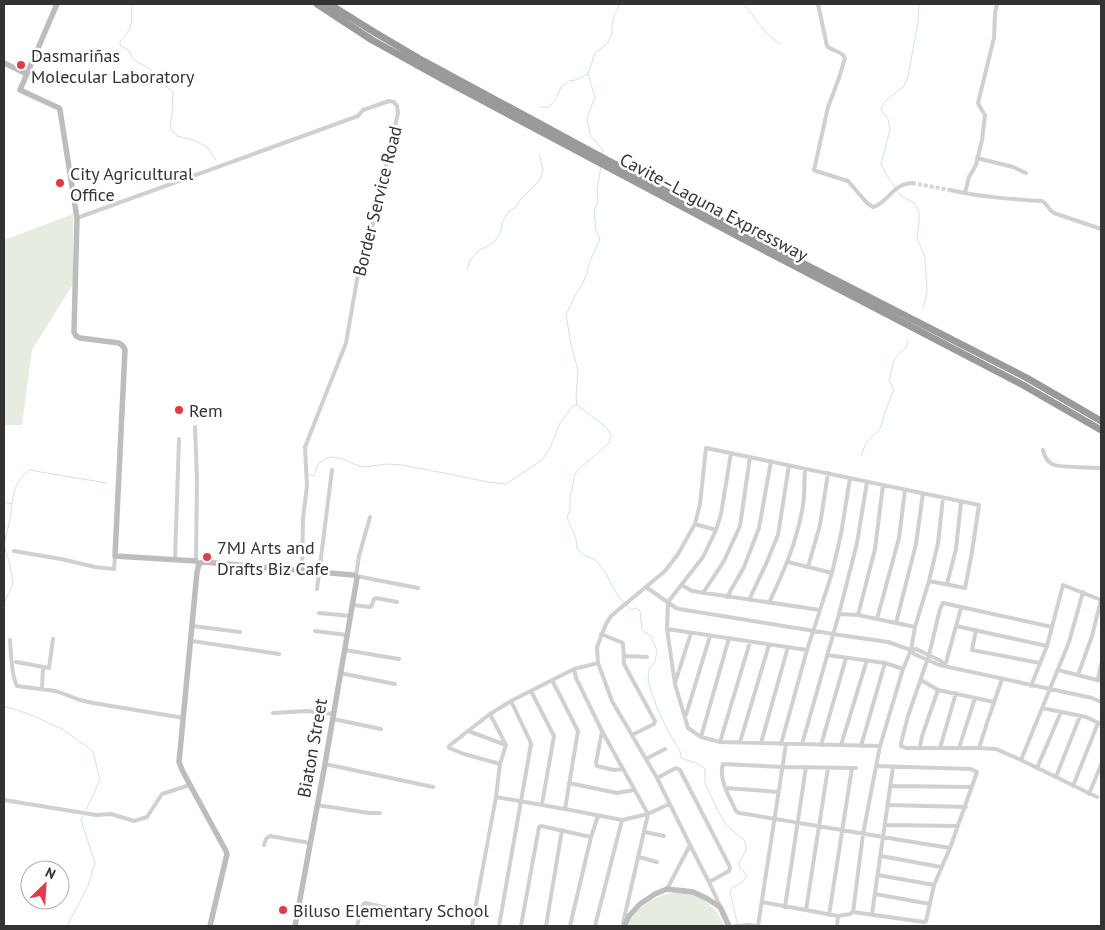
<svg xmlns="http://www.w3.org/2000/svg" width="1105" height="930" viewBox="0 0 1105 930" font-family="'PT Sans',sans-serif">
<rect width="100%" height="100%" fill="#fff"/>
<path fill="#e6ecdf" d="M73,214V284L32,350L22,425H4V240Z
M670,893C676,893 684,892 690,894C705,897 720,912 724,926H628C635,908 652,898 670,893Z"/>
<g fill="none" stroke-linecap="round" stroke-linejoin="round">
<path stroke="#cfe2ee" stroke-width="1" d="M132,4C131,21 134,28 120,41V45L128,50L134,60L150,69L158,79L173,92L172,115L170,125L172,131L177,136L193,140L207,147L216,160
M744,4L766,33L780,44
M919,4L918,23L908,76L904,86L883,103L881,110L888,119L890,130L881,164L886,174L900,195L914,203L919,212V222L917,238L925,257L927,292L923,308
M540,107H549L556,99L561,87L569,81L576,80L588,74
M602,153L603,150L590,135L589,128L587,118L595,97L588,74L595,53L608,43L612,33V26L614,16L620,4
M601,167L597,190L598,201L594,211L596,230L600,239L590,261L587,273L583,283L574,298L566,315L571,345L578,370L576,396L577,405L606,427L611,436L609,443L580,468L575,474L570,498V510L567,517C571,530 577,534 577,549L586,556L594,559L605,571L612,586L619,597L631,610L636,608L640,611L642,630L651,636L657,651L655,662L649,669L648,681L657,708L670,735L680,751L681,758C691,762 698,762 705,769V783L717,809L726,825L745,841L746,850L739,863L740,868L747,875C744,882 740,884 733,887L730,892L738,926
M467,270L470,260L479,250L488,246L495,241L500,233L503,221L508,212L515,208L519,201L540,180L543,170L539,153
M861,456L866,443L880,429L885,412L894,390L889,381C894,364 890,359 906,348L908,341
M309,475L314,476L315,474L318,464L327,458L333,457L343,459L356,465L365,467L386,464L402,465L444,473L488,482L506,484L542,460L550,448L560,423L573,406L577,405
M4,502L12,504C14,488 17,481 29,470L106,483
M4,544L10,519L12,505
M4,545L10,565L13,584L4,604
M4,706L29,714L62,729L93,751L100,780L86,810
M67,926L88,886L95,863L81,820L83,816"/>
<path stroke="#d6d6d6" stroke-width="4" stroke-dasharray="4 2" stroke-linecap="butt" d="M912,183L950,190"/>
<path stroke="#d0d0d0" stroke-width="4" d="M818,4L827,46C832,51 842,51 845,58L839,78L828,107L814,170L816,171L848,181L867,203L873,207C888,203 892,184 912,183
M977,158L1013,167L1026,173
M950,190C980,197 1011,199 1042,201C1048,204 1048,210 1054,213L1101,229
M965,193L969,177L976,165L982,140L985,115L980,107L978,103L994,38L995,13L997,4
M77,218L358,116L363,110L389,101L394,102L397,106L398,113L372,227L366,241L358,274L346,343L305,447L307,486L303,518L302,570
M195,427L197,479L196,561
M1043,450C1044,455 1047,461 1052,464C1057,468 1092,467 1101,468
M731,453L721,514L716,530L703,557L668,602L667,629L675,684L688,728L701,737L720,742L802,744
M867,482L857,543L839,614L802,744L880,746
M370,517L359,556L356,576L418,588
M695,524L716,530
M14,551L61,559L95,567L114,569L115,556
M175,560L179,439
M788,562L832,573
M808,567L820,525L828,473
M947,584L956,549L961,502
M682,585L692,591L820,610
M646,587L676,608L679,609L833,634L888,642L911,650L916,649L941,661L945,666
M317,589L332,470
M703,593L724,561L740,526L750,457
M727,597L744,567L759,528L771,461
M749,600L766,564L778,535L789,465
M769,603C783,573 796,544 802,511C805,498 804,483 805,469
M353,605L370,607L372,605L374,599L376,598L397,602
M319,613L351,616
M839,614L858,615L915,627
M858,615L875,549L883,485
M877,619L899,538L905,490
M896,623L916,544L923,493
M193,626L240,632
M956,626L1047,646
M1052,627L943,603L940,609L929,655L908,716L901,743V746L906,748H979L996,749L1021,760L1097,797
M667,629L807,650
M976,630L972,650L1040,663
M315,631L347,635
M601,634L623,643L624,664L655,721L654,724L632,735
M10,640C11,653 11,675 17,686L56,691L80,700L93,703L184,718
M192,641L279,654
M345,650L399,659
M911,650L914,654L939,665L1092,698L1101,702
M827,655L885,663L903,669
M624,656L647,657
M16,662L49,668L53,639
M945,666L961,608
M574,669L576,678L602,731L648,814L623,923
M1058,670L1101,681
M340,673L395,684
M1078,675L1092,636L1101,600
M1098,679L1101,664
M552,680L578,731L565,809L622,820L648,814L669,804
M921,680L938,690L994,702
M675,683L691,633
M1031,686L1047,646L1063,585L1101,600
M42,689L43,667
M531,691L554,736L542,804
M1042,708L1086,717L1101,724
M273,713L307,711L333,714
M686,715L710,636
M333,719L381,729
M468,731L449,746V748L464,754L500,764
M602,731L596,763L597,766L614,770L623,769
M701,737L729,638
M720,742L750,642
M740,742L769,645
M761,743L788,647
M781,744L807,650L832,573L841,534L850,478
M506,745L468,731L490,714L511,701L574,669L598,663
M821,745L846,658
M841,745L867,660
M861,746L885,663
M920,747L922,736L938,690
M940,748L956,693
M959,748L975,698
M979,748L987,723L1002,679
M646,759L665,749
M1021,760L1069,642L1083,592
M325,764L433,787
M856,768L783,767L723,764C718,779 730,798 736,811L739,813C810,824 880,837 950,848
M1037,768L1061,712
M1056,777L1080,716
M657,778L676,768L680,770L730,867L729,871L709,882
M569,783L617,793L634,790
M891,786L972,787
M1073,786L1098,723
M726,788L779,792
M1089,794L1101,765
M496,797L565,809
M4,800L96,815L111,814L134,821L147,817L162,794L190,785
M317,805L369,813H380
M888,805L966,807
M885,825L958,826
M645,832L664,836
M264,845L266,839L270,836L310,843
M881,856L941,867
M639,857L657,862
M878,875L934,885
M667,889L690,845
M875,894L930,904
M762,902L838,916
M720,906L709,882L690,845L657,778L612,701L598,663L597,647L606,624L611,616L665,571L678,554L695,524L700,504L706,448L979,505L972,552L965,588L929,581
M785,907L806,767
M806,910L828,768
M853,912L924,922L926,921L934,885L950,848L977,772L971,769L876,766
M872,914L893,767
M829,915L852,768
M357,926L362,906L365,903L402,911
M472,926L496,797L500,764L506,745L490,714
M499,926L531,744L530,741L511,701
M521,926L539,827L541,826L591,837
M546,926L562,830
M570,926L591,837L598,816
M595,926L622,820
M735,926L750,925L756,926
M758,926L786,744
M837,926L838,916L850,914L853,912L863,834L880,746L903,669L911,650L915,627L929,581L938,543L943,498"/>
<path stroke="#bdbdbd" stroke-width="5.5" d="M57,4L20,90L59,108L60,110L77,218L74,332L76,336L80,338L119,343L123,346L125,350L115,556L196,561L199,564
M4,63L27,74
M199,564L203,562L353,575L356,576L357,578L325,764L295,926
M199,564L197,572L179,762L183,772L226,851L227,854L210,926
M624,926L630,915L640,904L655,894L667,889L693,892L706,898L720,907L729,926"/>
<path stroke="#9a9a9a" stroke-width="7" d="M317,4L372,40L446,81L762,249L1023,385L1101,430
M329,4L374,32L418,58L594,153L775,249L1027,378L1101,421"/>
</g>
<g fill="#e63946" stroke="#fff" stroke-width="2">
<circle cx="21" cy="65" r="5"/>
<circle cx="60" cy="183" r="5"/>
<circle cx="179" cy="410" r="5"/>
<circle cx="207" cy="557" r="5"/>
<circle cx="283" cy="910" r="5"/>
</g>
<g text-anchor="middle" dominant-baseline="central" stroke-width="5" stroke-linejoin="round" paint-order="stroke">
<g font-size="18" fill="#333" stroke="#fff" text-anchor="start">
<text x="31" y="55">Dasmariñas<tspan x="31" dy="21">Molecular Laboratory</tspan></text>
<text x="70" y="173">City Agricultural<tspan x="70" dy="21">Office</tspan></text>
<text x="189" y="410">Rem</text>
<text x="217" y="547">7MJ Arts and<tspan x="217" dy="21">Drafts Biz Cafe</tspan></text>
<text x="293" y="910">Biluso Elementary School</text>
</g>
<g font-size="18" fill="#333" stroke="#fff">
<text transform="translate(377 201) rotate(-76)">Border Service Road</text>
<text transform="translate(714 207) rotate(28)">Cavite–Laguna Expressway</text>
<text transform="translate(312 748) rotate(-80)">Biaton Street</text>
</g>
</g>
<rect width="1105" height="930" fill="none" stroke="#333333" stroke-width="10"/>
<g transform="translate(45 885) rotate(25)"><circle r="24" fill="#ffffff" stroke="#adadad"/>
<path d="M0-4L9 19L0 12L-9 19Z" fill="#e63946"/>
<text y="-8" font-size="14" font-weight="bold" text-anchor="middle" fill="#333333">N</text>
</g>
</svg>
